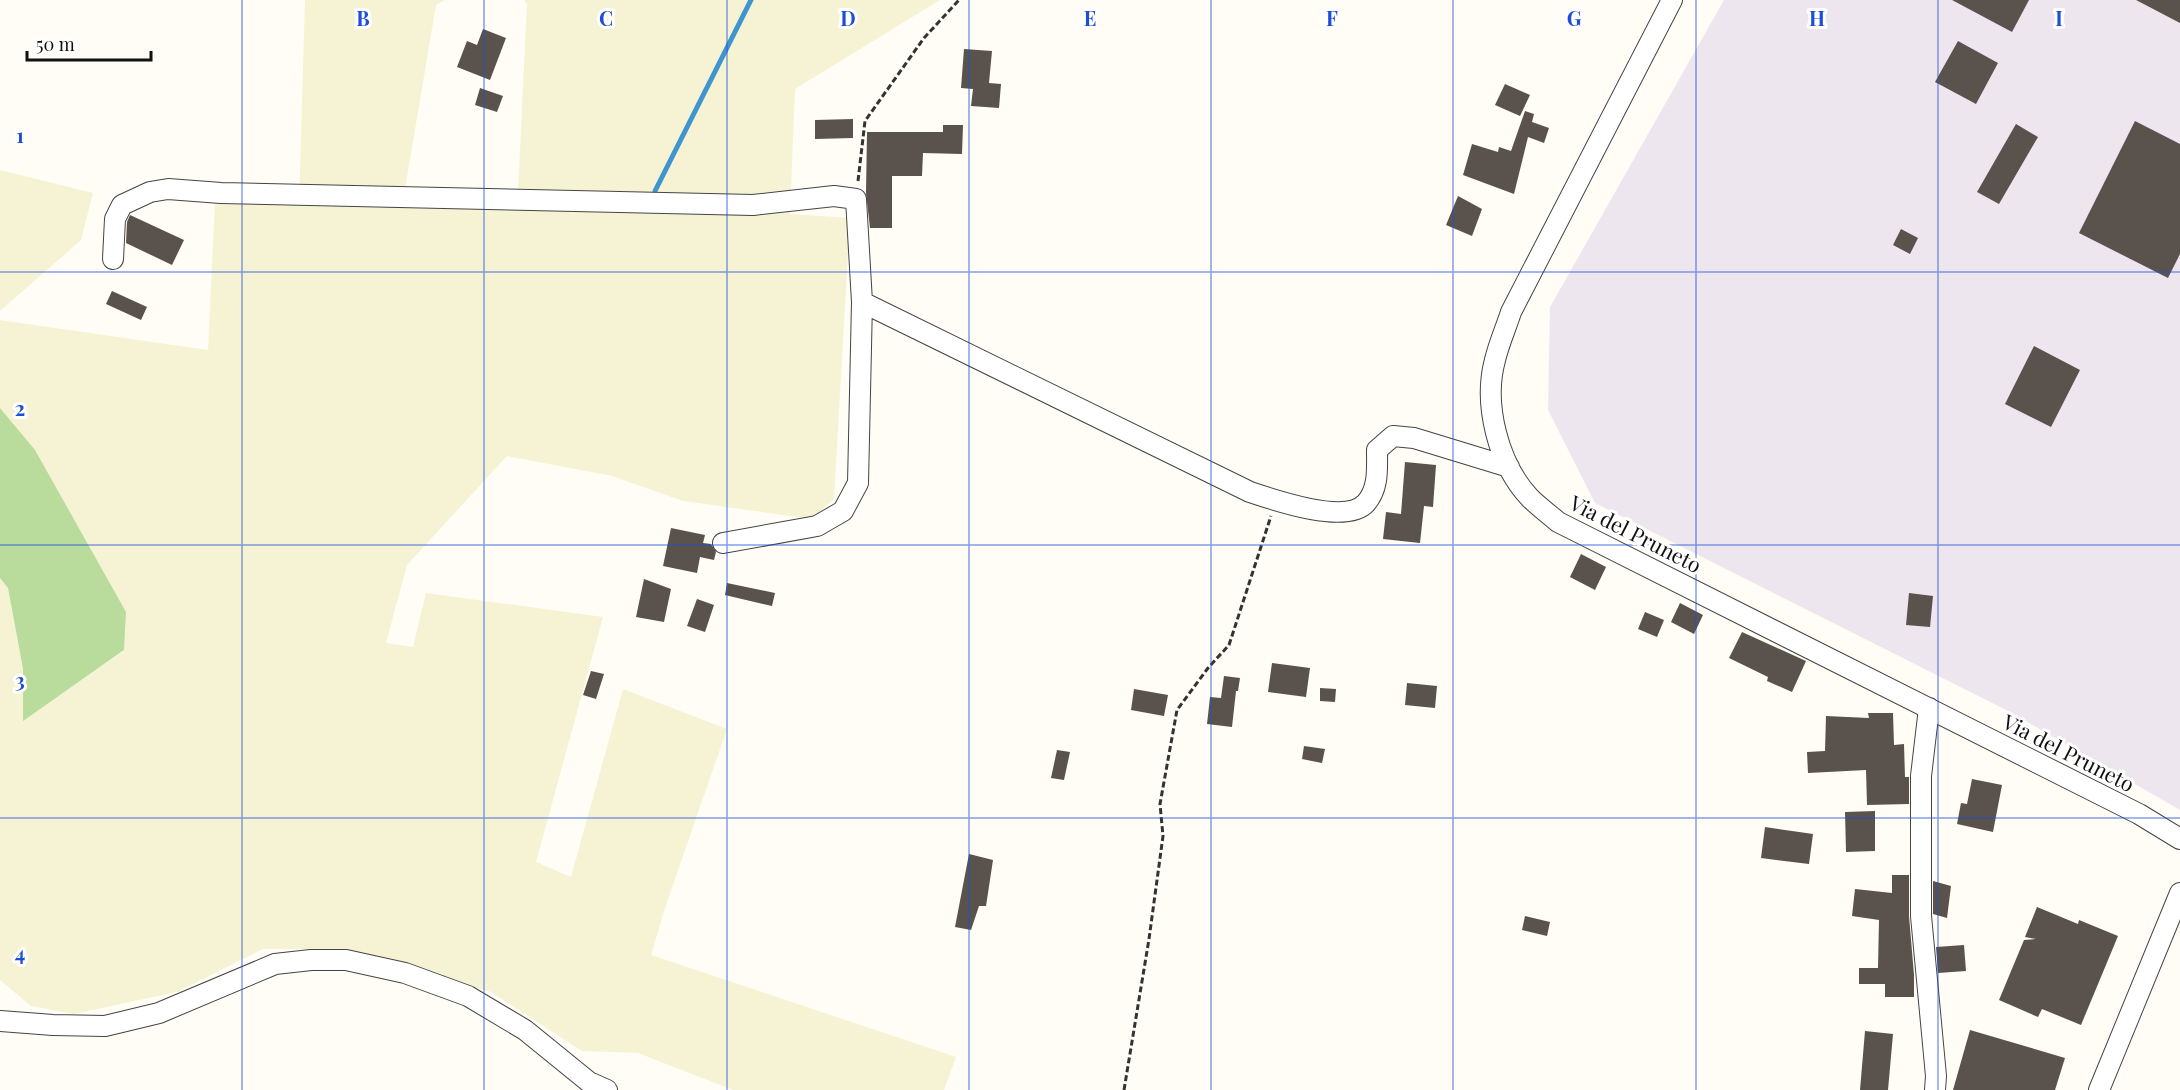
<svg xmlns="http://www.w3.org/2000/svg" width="2180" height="1090" viewBox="0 0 2180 1090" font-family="'Playfair Display',serif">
<rect width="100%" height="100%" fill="#fffdf5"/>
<path fill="#eee6ef" d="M1724,0H2180V810L2010,712L1595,503L1548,410L1550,307Z"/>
<path fill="#f6f3d4" d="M305,0H445L436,5L405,189L518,192L527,4L524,0H940L795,89L790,214L850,218L834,499L812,519L683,501L612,476L507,456L407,565L386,643L413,647L426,593L603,617L536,862L571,877L623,689L727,729L665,908L651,955L956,1057L944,1090H733L638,1053L582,1051L491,992L336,949H263L177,992L74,1014L31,1006L0,980V578L8,587L23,669V720L124,651L0,408V320L208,350L215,200L299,205Z
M0,170L93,193L81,240L0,311Z"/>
<path fill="#b9dc9c" d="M0,408L35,450L126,612L124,650L23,721V669L8,588L0,578Z"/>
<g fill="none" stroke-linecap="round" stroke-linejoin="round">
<path stroke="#3f96cf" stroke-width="5" d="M655,191L751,0"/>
</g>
<path fill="#5a524d" d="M1952,0H2029L2012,32Z
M2136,0H2180V23Z
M483,29L506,38L490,80L457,67L467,41L477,45Z
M1958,41L1998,63L1976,104L1935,82Z
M964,49L992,51L989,83L1001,84L999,108L971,106L973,89L961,88Z
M1505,84L1530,95L1520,116L1495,105Z
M480,88L503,96L497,112L475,105Z
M1525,111L1534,114L1532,122L1549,128L1544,143L1528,137L1514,194L1463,175L1472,144L1498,152L1499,147L1511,151Z
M853,119V138L815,139V120Z
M2135,121L2180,144V254L2168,278L2079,233Z
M2016,124L2038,137L1999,204L1977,192Z
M943,125H963L962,154L923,153L922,176H892V228H870L866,193L867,132H943Z
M1458,196L1482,209L1472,236L1446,225Z
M130,215L184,240L172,265L126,243L127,222Z
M1901,229L1918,238L1910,254L1893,245Z
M112,291L147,307L141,320L106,304Z
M2034,346L2080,370L2051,427L2005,404Z
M1405,462L1436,465L1433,507L1424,506L1420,543L1383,539L1386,512L1401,514Z
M671,528L705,535L703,543L711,544L716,552L714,560L700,557L697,573L663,566Z
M1581,554L1606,567L1595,590L1570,577Z
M644,579L671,589L664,622L636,617Z
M727,583L775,593L772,606L725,595Z
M1909,593L1933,596L1930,627L1906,625Z
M697,599L714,605L705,632L687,626Z
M1680,603L1703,615L1694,634L1671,622Z
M1645,612L1664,620L1657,637L1638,629Z
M1742,632L1806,661L1792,692L1767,681L1768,677L1729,658Z
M1272,663L1310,668L1306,697L1268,692Z
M591,671L604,674L596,699L583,695Z
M1224,676L1240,678L1238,691H1236L1232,727L1207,724L1210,697L1221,698Z
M1407,683L1437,686L1435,708L1405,705Z
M1320,688L1336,689L1335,702L1320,701Z
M1134,689L1168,695L1164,716L1131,710Z
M1868,713H1893L1894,745L1904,744L1905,777H1909V804L1867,805L1866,770L1808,773L1807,752L1825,751L1826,716L1869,718Z
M1304,746L1325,749L1322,763L1302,759Z
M1057,750L1070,752L1064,780L1051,778Z
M1972,779L2002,785L1993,832L1957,824L1961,803L1967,804Z
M1875,811V851L1846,852L1845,812Z
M1765,827L1813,834L1809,864L1761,858Z
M969,854L993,860L986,906H979L971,930L955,927Z
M1892,875H1909V916L1914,975V997H1885V984H1859V968H1878L1879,920L1852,916L1855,889L1892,893Z
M1933,881L1951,886L1947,918L1933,914Z
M2037,907L2078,924L2079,920L2118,936L2081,1025L2042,1009L2038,1017L1999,1000L2024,940L2036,939L2025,937Z
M1525,916L1550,922L1547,936L1522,930Z
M1964,945L1966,971L1938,973L1936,947Z
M1970,1030L2065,1058L2055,1090H1953Z
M1865,1031L1893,1034L1888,1090H1860Z"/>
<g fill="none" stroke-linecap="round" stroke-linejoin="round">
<defs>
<path id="minor" d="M1672,0L1511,312C1506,328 1499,343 1495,360C1483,404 1498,464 1530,498C1538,506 1549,514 1558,522L2139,814L2180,839
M113,259L115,219L122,205L150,192L168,189L221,193L753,205L834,196L856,199L862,302L1250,492C1274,500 1346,525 1366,503C1379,488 1377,469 1377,450L1393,436L1414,438L1509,467
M723,543L817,526L843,511L858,483L862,302
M1929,708L1921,776V916L1936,1076L1935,1090
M0,1021L53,1025L105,1026L159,1013L275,964L311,960H346L405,973L468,996L525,1030L589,1082L607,1090
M2099,1090L2180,893"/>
</defs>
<use href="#minor" stroke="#444" stroke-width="22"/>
<path stroke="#333" stroke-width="3" stroke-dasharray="6 3" stroke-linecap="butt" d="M858,181L865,121L924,38L959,0
M1124,1090L1149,939L1163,836L1160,804L1177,710L1208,668L1229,645L1271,516"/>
<use href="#minor" stroke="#fff" stroke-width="20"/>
</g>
<path fill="none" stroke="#1d4ed8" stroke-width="1.5" stroke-opacity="0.55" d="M242,0V1090M484,0V1090M727,0V1090M969,0V1090M1211,0V1090M1453,0V1090M1696,0V1090M1938,0V1090M0,272H2180M0,545H2180M0,818H2180"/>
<g text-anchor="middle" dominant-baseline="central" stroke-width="6" stroke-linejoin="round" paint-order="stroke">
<g font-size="21" fill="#111" stroke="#fff">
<text transform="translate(1636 533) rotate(27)">Via del Pruneto</text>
<text transform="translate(2069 752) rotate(27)">Via del Pruneto</text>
</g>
</g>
<g font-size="20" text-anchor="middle" font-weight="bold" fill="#1d4ed8" stroke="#fff" stroke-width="6" stroke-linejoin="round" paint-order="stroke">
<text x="363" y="26">B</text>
<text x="606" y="26">C</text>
<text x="848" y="26">D</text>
<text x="1090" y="26">E</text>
<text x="1332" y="26">F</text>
<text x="1574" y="26">G</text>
<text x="1817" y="26">H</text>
<text x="2059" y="26">I</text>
<text x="20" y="143">1</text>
<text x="20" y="416">2</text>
<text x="20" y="688">3</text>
<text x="20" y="961">4</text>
</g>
<path d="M27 51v9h124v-9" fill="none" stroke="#111111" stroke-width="3"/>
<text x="36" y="51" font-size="18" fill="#111111" stroke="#ffffff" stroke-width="4.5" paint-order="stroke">50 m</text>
</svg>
